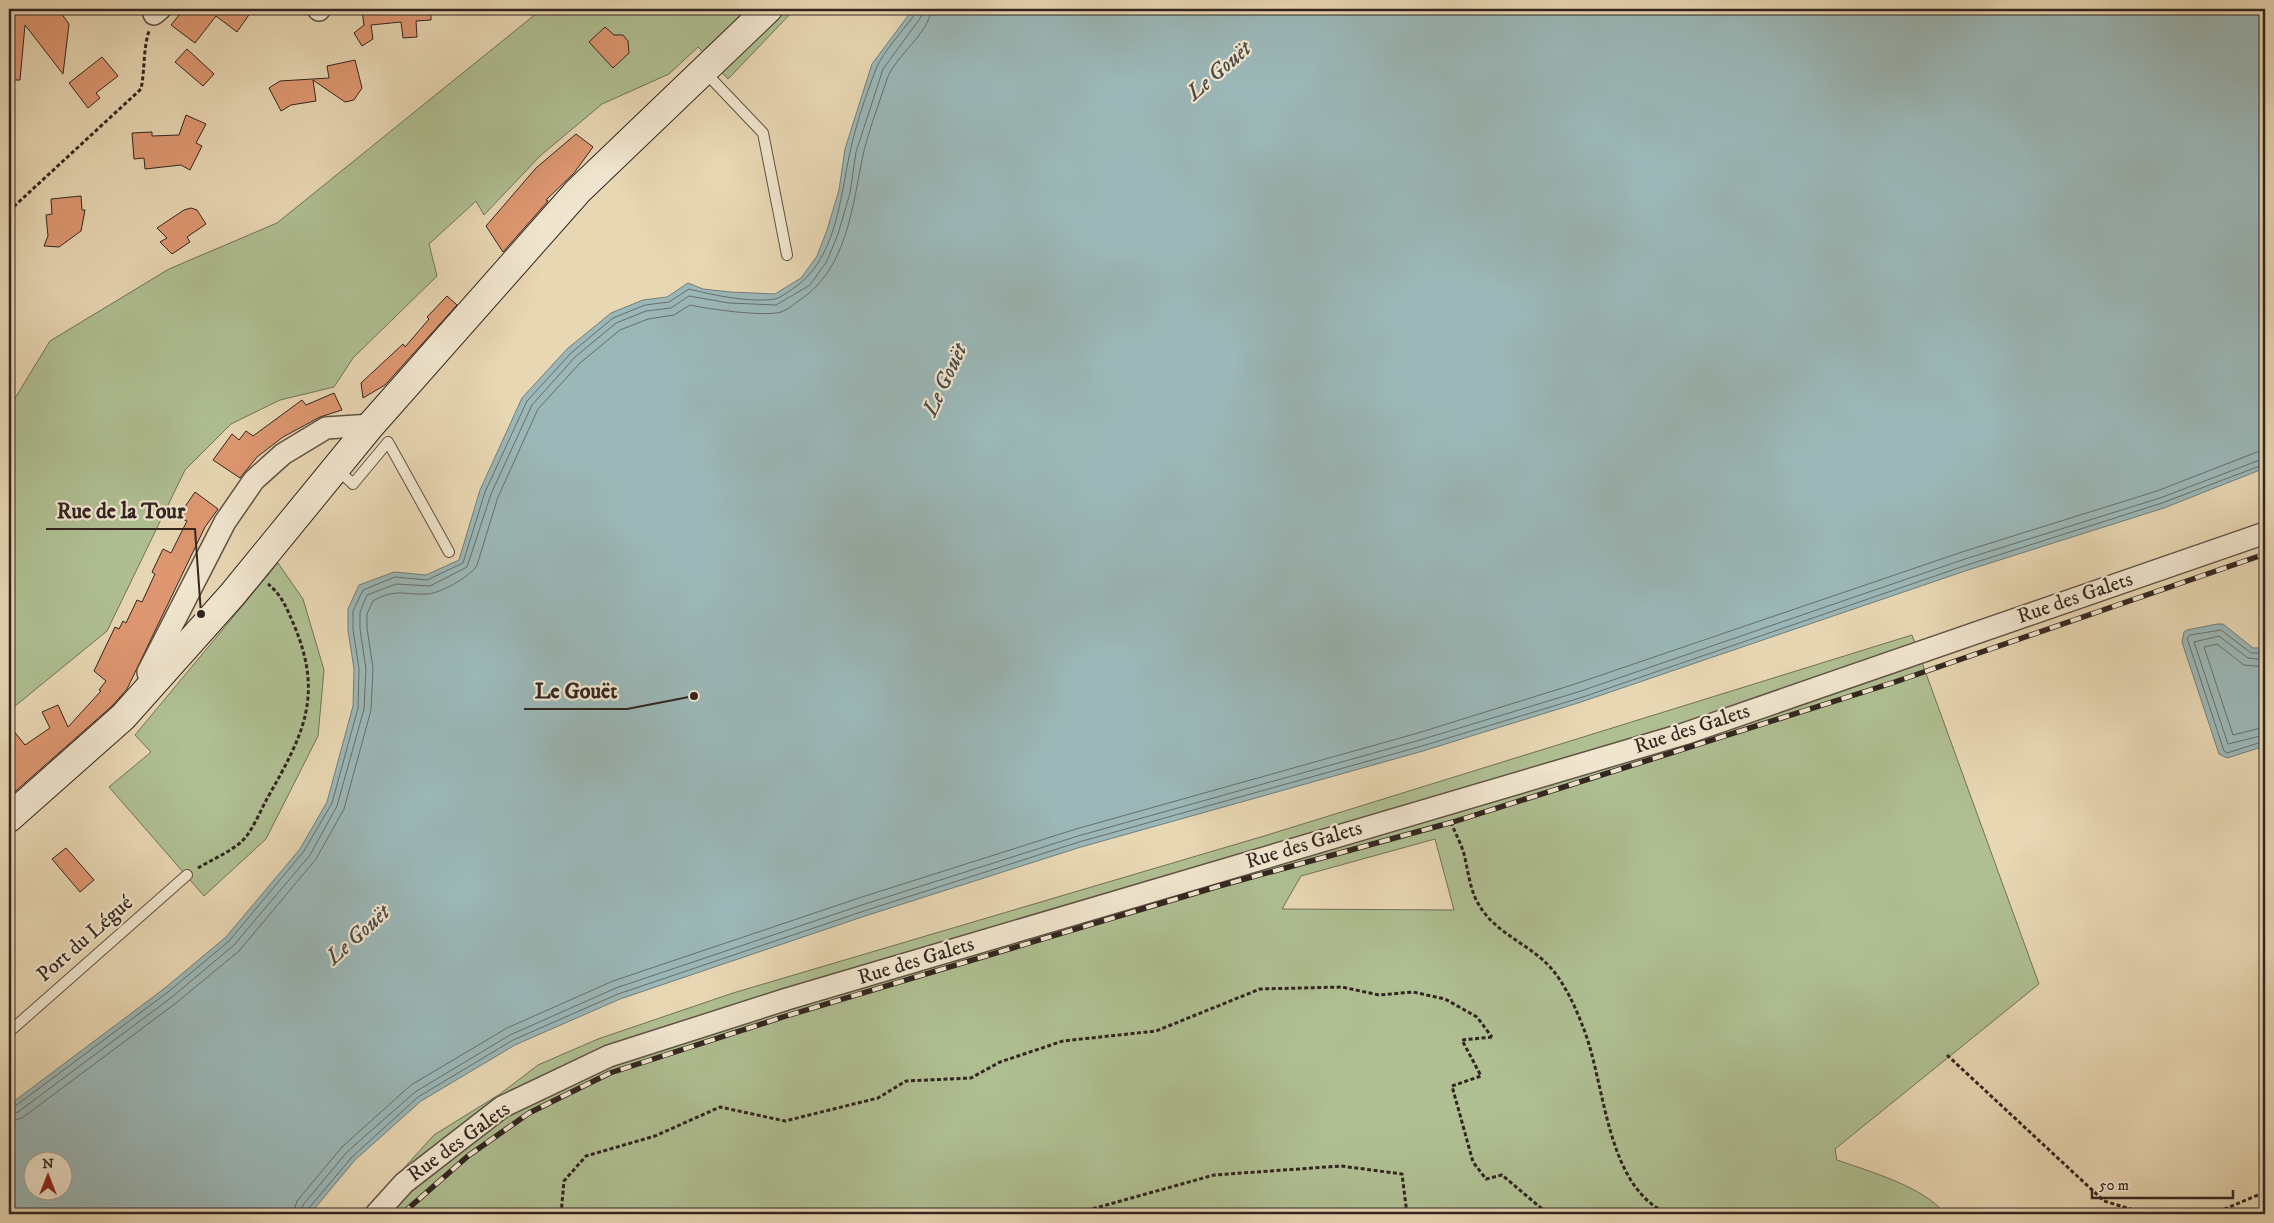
<svg xmlns="http://www.w3.org/2000/svg" width="2274" height="1223" viewBox="0 0 2274 1223" font-family="'IM FELL DW Pica',serif">
<rect width="100%" height="100%" fill="#e8d7b3"/>
<filter id="stains"><feTurbulence type="fractalNoise" baseFrequency=".004" numOctaves="4"/><feColorMatrix values="0 0 0 0 .2 0 0 0 0 .09 0 0 0 0 .02 0 0 0 .5 -.17"/></filter>
<radialGradient id="worn" r=".72"><stop offset=".6" stop-color="#630" stop-opacity="0"/><stop offset="1" stop-color="#630" stop-opacity=".3"/></radialGradient>
<path fill="#afbf92" stroke="#707259" fill-rule="evenodd" d="M542,9H795L728,79L698,47L669,74L602,104L540,156L484,215L476,201L429,244L437,276L353,358L334,387L280,400L231,424L185,470L107,631L9,711V408L50,341L169,269L277,223Z
M278,563L303,599L324,670L318,736L266,839L204,896L109,787L151,752L135,735Z
M1912,635L2039,984L1835,1149L1837,1160C1868,1171 1925,1187 1945,1214H362L434,1135L500,1094L538,1065L598,1039L733,993L1264,836ZM1435,839L1454,910L1282,909L1301,876Z"/>
<path fill="#9bb7b7" stroke="#717d7b" fill-rule="evenodd" d="M913,9H2265V468L2164,508L1968,570L1581,702L1423,751L1081,847L868,915L620,999L515,1045L421,1101L355,1160L310,1214H9V1105L165,988L226,937L300,849L327,802L353,706L354,669L348,630V609L359,585L394,572L426,575L459,560L480,490L522,398L567,349L611,313L643,300L667,297L688,283L703,289L730,292L775,294L801,278L817,256L827,230L839,190L845,149L872,64ZM32,1160H62V1190H32Z
M2217,624H2223L2253,648H2265V746L2227,758L2219,754L2182,642L2184,632L2187,630Z"/>
<g fill="none" stroke-linecap="round" stroke-linejoin="round">
<path stroke="#666e6c" stroke-width="1" d="M2265,653H2251L2221,630L2190,635L2187,638L2224,751L2227,753L2265,741
M2265,660L2248,658L2219,636L2194,642L2228,744L2265,735
M2265,667L2244,665L2217,644L2204,647L2233,735L2265,727
M9,1108L14,1107L168,992L229,941L304,851L332,803L358,708L359,669L353,629V611L363,590L395,577L427,580L463,563L485,492L527,401L571,353L613,318L645,305L669,302L689,289C712,295 751,303 775,299C780,298 786,293 791,290C836,262 840,199 850,152C856,124 866,95 876,69C882,53 905,28 916,13L917,9
M9,1115L18,1112L172,997L234,945L310,855L337,806L364,709L366,669L360,629V612L367,595L396,584L430,586L467,567L491,494L532,405L575,357L616,323L646,311L671,308L689,296L729,303L776,305L810,285L827,261L838,234L850,193L856,152L883,69L921,17L923,9
M9,1122L22,1118L176,1003L239,951L316,859L344,809L371,710L373,668L367,628V614L373,601C395,588 404,595 427,594C439,594 472,576 477,565L498,497L538,409L580,363L620,330L648,319L674,315L690,305C708,309 764,317 781,312C787,310 792,306 797,302C847,271 852,208 863,155C869,129 879,104 887,79C895,56 930,33 931,9
M293,1214L297,1201L342,1147L411,1085L507,1028L613,981L862,897L1076,829L1418,733L1575,684L1962,552L2157,491L2257,452L2265,450
M301,1214L303,1205L347,1152L415,1092L510,1035L616,988L865,904L1078,836L1420,740L1578,692L1965,559L2160,498L2265,458
M307,1214L308,1209L352,1157L418,1097L513,1040L618,994L867,910L1079,842L1422,746L1580,698L1967,565L2162,503L2265,464"/>
</g>
<path fill="#de9771" stroke="#322520" d="M9,9H58L69,24L63,74L25,25L20,80H9Z
M184,9H253L237,32L216,16L195,43L171,25Z
M375,9H431V20L416,21L417,37L403,38L401,22L371,25L373,39L362,46L354,33L364,25L362,10Z
M605,27L614,35H623L628,41L629,53L613,68L589,42Z
M187,49L214,74L203,86L175,62Z
M102,57L118,76L96,93L100,98L88,108L69,83Z
M355,60L362,88L354,100L345,102L313,80L316,101L291,105L281,111L269,88L280,81L329,78L327,66Z
M186,115L206,124L196,143L202,146L190,170L181,165L145,169L144,158L134,159L132,133L152,132V136L179,135Z
M576,134L593,147L574,173L546,200L548,201L503,252L486,226L536,168Z
M81,196L82,210H85L81,231L59,247L44,246L48,236L46,215L52,214L51,199Z
M191,208L197,210L206,224L187,237L190,242L172,254L160,242L167,238L157,228L184,210Z
M447,296L457,305L385,385L363,398L361,383L403,344L405,347L429,319L427,317Z
M334,393L342,410L320,417L283,437L257,457L240,478L213,460L232,434L239,440L246,431L253,436L302,400L306,405Z
M195,492L218,509L205,527L127,689L112,706L9,797V725L25,745L50,728L42,712L58,705L68,727L101,691L99,690L106,681L94,671L115,627L119,629L123,621L126,623L137,600L142,602L155,574L152,572L163,549L171,553L187,521L178,517Z
M66,848L94,880L80,892L52,859Z"/>
<g fill="none" stroke-linecap="round" stroke-linejoin="round">
<defs>
<path id="lane" d="M704,71L763,133L787,255
M337,469L353,484L388,442L449,552
M9,1032L187,875"/>
<path id="street" d="M318,9L319,10
M154,14L160,9
M151,686L148,672L225,522L254,480L283,454L326,428L371,425
M376,1214L404,1183L502,1107L609,1056L787,999L1684,734L2265,533"/>
<path id="secondary" d="M9,818L123,717L232,595L371,425L578,191L768,9"/>
</defs>
<use href="#lane" stroke="#605245" stroke-width="12"/>
<use href="#street" stroke="#605245" stroke-width="24"/>
<use href="#secondary" stroke="#322520" stroke-width="30"/>
<path stroke="#322520" stroke-width="3" stroke-dasharray="4 2.5" stroke-linecap="butt" d="M9,211L141,89C145,70 143,49 149,31
M1451,822C1455,833 1461,843 1464,854C1468,870 1470,891 1479,905C1496,934 1528,943 1550,967C1565,984 1575,1006 1583,1027C1606,1084 1605,1186 1668,1214
M198,868C211,860 228,853 240,843C252,833 260,811 268,797C303,735 324,696 294,625C287,609 282,595 268,584
M1492,1037L1462,1040L1481,1076L1452,1086L1473,1162L1486,1179L1502,1175L1541,1208L1543,1214
M1947,1055L2104,1201L2147,1214
M561,1214L564,1181L586,1156L655,1136L720,1107L785,1121L878,1098L906,1081L971,1078L1000,1062L1063,1041L1156,1031L1260,989L1342,987L1379,995L1413,992L1445,999L1477,1017L1492,1037
M1074,1214L1214,1175L1341,1166L1402,1174L1407,1214
M2166,1214L2222,1210L2265,1192"/>
<use href="#lane" stroke="#f0e5ce" stroke-width="10"/>
<use href="#street" stroke="#f0e5ce" stroke-width="21"/>
<use href="#secondary" stroke="#f0e5ce" stroke-width="28"/>
<defs>
<path id="rail" d="M402,1214L468,1156L529,1113L610,1073L786,1016L1219,886L1453,822L1892,683L2265,554"/>
</defs>
<use href="#rail" stroke="#322520" stroke-width="5.5"/>
<use href="#rail" stroke="#f0e5ce" stroke-width="4" stroke-dasharray="11" stroke-linecap="butt"/>
</g>
<g text-anchor="middle" dominant-baseline="central" stroke-width="4.5" stroke-linejoin="round" paint-order="stroke">
<g font-size="21" fill="#322520" stroke="#f0e5ce">
<text transform="translate(2075 598) rotate(-19)">Rue des Galets</text>
<text transform="translate(1692 729) rotate(-18)">Rue des Galets</text>
<text transform="translate(1304 845) rotate(-17)">Rue des Galets</text>
<text transform="translate(85 939) rotate(-41)">Port du Légué</text>
<text transform="translate(916 961) rotate(-17)">Rue des Galets</text>
<text transform="translate(459 1142) rotate(-36)">Rue des Galets</text>
</g>
<g font-size="22" font-style="italic" fill="#4c4a46" stroke="#f0e5ce">
<text transform="translate(1219 71) rotate(-41)">Le Gouët</text>
<text transform="translate(945 380) rotate(-65)">Le Gouët</text>
<text transform="translate(358 935) rotate(-42)">Le Gouët</text>
</g>
</g>
<path fill="none" stroke="#322520" stroke-width="2" d="M201 614L195 529H46M694 696L627 709H524"/>
<g fill="#322520" stroke="#f0e5ce" stroke-width="2">
<circle cx="201" cy="614" r="5"/>
<circle cx="694" cy="696" r="5"/>
</g>
<g font-size="22" text-anchor="middle" font-weight="bold" fill="#322520" stroke="#f0e5ce" stroke-width="4.5" stroke-linejoin="round" paint-order="stroke">
<text x="121" y="518">Rue de la Tour</text>
<text x="576" y="698">Le Gouët</text>
</g>
<rect width="2274" height="1223" fill="none" stroke="#e8d7b3" stroke-width="30"/>
<rect x="10" y="10" width="2254" height="1203" fill="none" stroke="#322520" stroke-width="2.5"/>
<rect x="15" y="15" width="2244" height="1193" fill="none" stroke="#322520"/>
<g transform="translate(48 1176)"><circle r="24" fill="#f0e5ce" stroke="#a49888"/>
<path d="M0-4L9 19L0 12L-9 19Z" fill="#8f2418"/>
<text y="-8" font-size="14" font-weight="bold" text-anchor="middle" fill="#322520">N</text>
</g>
<path d="M2092 1190v8h141v-8" fill="none" stroke="#322520" stroke-width="2.5"/>
<text x="2099" y="1190" font-size="15" fill="#322520" stroke="#f0e5ce" stroke-width="4" paint-order="stroke">50 m</text>
<rect width="100%" height="100%" filter="url(#stains)"/>
<rect width="100%" height="100%" fill="url(#worn)"/>
</svg>
